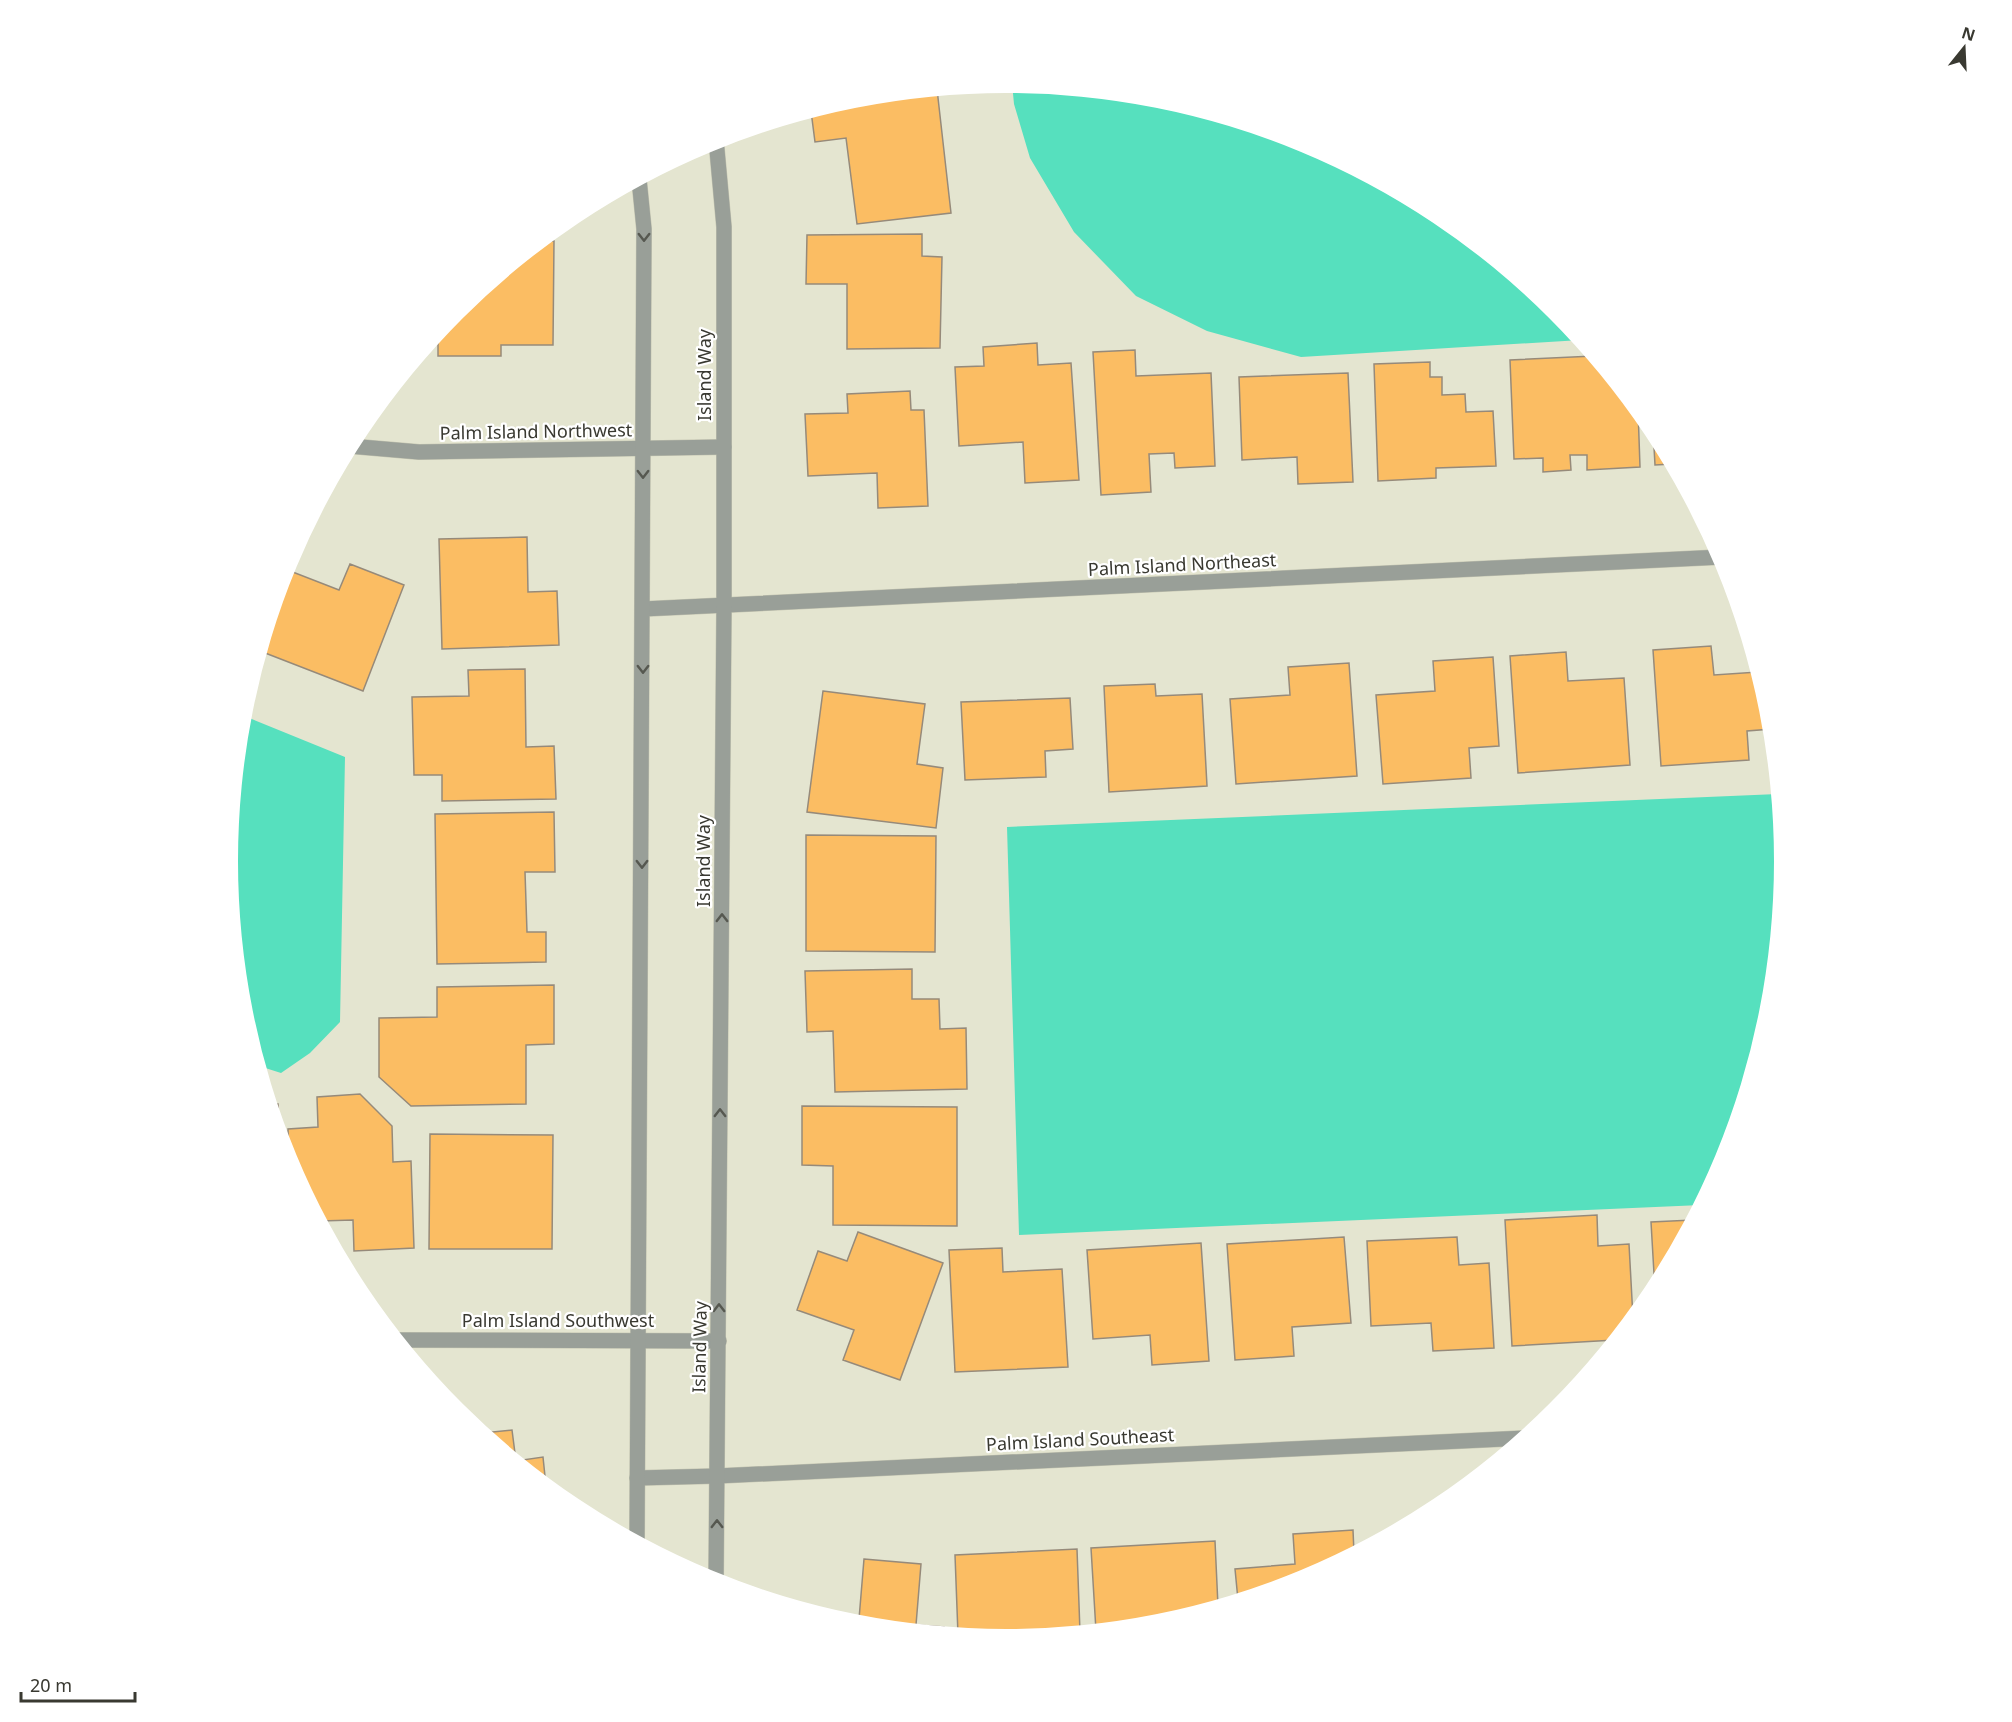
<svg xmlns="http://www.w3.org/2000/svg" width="2012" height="1722" viewBox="0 0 2012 1722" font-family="'Noto Sans',sans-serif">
<rect width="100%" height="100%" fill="#e4e5d0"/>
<path fill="#56e0be" d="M1012,83L1158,98L1304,142L1439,214L1557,311L1581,340L1301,357L1207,331L1136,296L1074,232L1030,158L1014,104Z
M242,715L345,757L340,1022L310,1053L281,1073L259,1066L242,1013L228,861Z
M1778,794L1784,861L1769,1013L1725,1159L1701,1205L1019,1235L1007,827Z"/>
<path fill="#fbbd63" stroke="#968a7a" stroke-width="1.5" d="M937,89L951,213L857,224L846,138L815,142L811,111L854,97Z
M922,234V256L942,257L940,348L847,349V284H806L807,235Z
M540,241H554L553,345H501V356H438V332L456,310Z
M1037,343L1038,365L1071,363L1079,480L1025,483L1023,442L959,446L955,367L984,366L983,347Z
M1135,350L1136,376L1211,373L1215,466L1175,468L1174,453L1149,454L1151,492L1101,495L1093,352Z
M1594,356L1638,409L1640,467L1587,470V455H1570L1571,470L1543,472V458L1514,459L1510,360Z
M1430,362V377H1442V395L1465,394L1466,412L1493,411L1496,466L1436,468V478L1378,481L1374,364Z
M1348,373L1353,482L1298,484L1297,457L1242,460L1239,377Z
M910,391L911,410H924L928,506L878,508L877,473L808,476L805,414L848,413L847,394Z
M1653,429L1672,464L1655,465Z
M527,537L528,592L557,591L559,645L442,649L439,539Z
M350,564L404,585L363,691L260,651L285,569L339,590Z
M1711,646L1714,675L1758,672L1770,709L1772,729L1747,731L1749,760L1661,766L1653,650Z
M1566,652L1568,681L1624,678L1630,765L1518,773L1510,656Z
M1493,657L1499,746L1469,748L1471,778L1383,784L1376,695L1435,691L1433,661Z
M1349,663L1357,776L1236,784L1230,699L1290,695L1288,667Z
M525,669L526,747L554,746L556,799L442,801V775H414L412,697L469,696L468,670Z
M1155,684L1156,696L1202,694L1207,786L1109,792L1104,686Z
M823,691L925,704L917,764L943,768L936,828L807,812Z
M1070,698L1073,749L1045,751L1046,777L965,780L961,702Z
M554,812L555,872H525L527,932H546V962L437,964L435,814Z
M806,835L936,836L935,952L806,951Z
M912,969V999H939L940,1029L966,1028L967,1089L835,1092L833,1031L807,1032L805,971Z
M554,985V1044L526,1045V1104L411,1106L379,1077V1018L437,1017V987Z
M360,1094L392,1126L393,1162L411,1161L414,1248L354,1251L353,1220L320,1221L289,1164L288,1129L318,1127L317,1097Z
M270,1104H278L279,1132Z
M802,1106L957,1107V1226L833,1225V1166L802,1165Z
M430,1134L553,1135L552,1249H429Z
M1597,1215L1598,1246L1629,1244L1633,1318L1615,1340L1512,1346L1505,1220Z
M1692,1220L1655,1291L1651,1222Z
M858,1232L943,1263L900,1380L843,1360L854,1330L797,1310L818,1251L847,1261Z
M1344,1237L1351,1323L1292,1327L1294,1356L1235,1360L1227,1244Z
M1457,1237L1459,1265L1489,1263L1494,1348L1433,1351L1431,1323L1371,1326L1367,1241Z
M1201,1243L1209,1361L1152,1365L1150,1335L1093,1339L1087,1250Z
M1002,1248L1003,1272L1062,1269L1068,1367L955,1372L949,1250Z
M512,1430L516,1461L543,1457L546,1486L482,1433Z
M1353,1530L1354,1553L1304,1580L1238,1600L1235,1569L1295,1564L1293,1534Z
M1215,1541L1218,1606L1158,1625L1096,1631L1091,1548Z
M1077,1549L1080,1632L1006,1640L958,1635L955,1555Z
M864,1559L921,1564L916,1625L944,1627V1633L854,1624L831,1618L859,1619Z"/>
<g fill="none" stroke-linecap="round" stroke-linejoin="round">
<defs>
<path id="minor" d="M349,446L419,452L724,447
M643,609L1722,557
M397,1340L719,1341
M637,1478L717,1476L1525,1438"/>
<path id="tertiary" d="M716,139L724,227V606L716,1583
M637,1542L644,229L639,179"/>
</defs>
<use href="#minor" stroke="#c2c3b0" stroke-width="16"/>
<use href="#tertiary" stroke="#c2c3b0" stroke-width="16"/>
<use href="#minor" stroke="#999f98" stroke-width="15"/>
<use href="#tertiary" stroke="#999f98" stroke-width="15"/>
</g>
<defs><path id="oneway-chevron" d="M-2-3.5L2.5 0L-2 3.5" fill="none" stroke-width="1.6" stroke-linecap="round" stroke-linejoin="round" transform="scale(1.5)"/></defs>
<g stroke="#565850">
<use href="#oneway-chevron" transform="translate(644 237) rotate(90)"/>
<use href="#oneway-chevron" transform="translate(643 474) rotate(90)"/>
<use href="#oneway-chevron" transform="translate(643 669) rotate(90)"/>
<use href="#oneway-chevron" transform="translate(642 864) rotate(90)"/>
<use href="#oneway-chevron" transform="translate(722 918) rotate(-90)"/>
<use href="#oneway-chevron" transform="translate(720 1113) rotate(-90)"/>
<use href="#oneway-chevron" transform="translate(719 1308) rotate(-90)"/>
<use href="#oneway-chevron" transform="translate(717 1524) rotate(-90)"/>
</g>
<g text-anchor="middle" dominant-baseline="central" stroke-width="4.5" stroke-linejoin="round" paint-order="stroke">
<g font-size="18" fill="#393931" stroke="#fff">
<text transform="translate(704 375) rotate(-90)">Island Way</text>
<text transform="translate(536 431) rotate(-1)">Palm Island Northwest</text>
<text transform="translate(1182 564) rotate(-3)">Palm Island Northeast</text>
<text transform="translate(703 861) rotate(-90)">Island Way</text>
<text x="558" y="1320">Palm Island Southwest</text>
<text transform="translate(699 1347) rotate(-89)">Island Way</text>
<text transform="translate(1080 1439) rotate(-3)">Palm Island Southeast</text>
</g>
</g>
<path d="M0 0H2012V1722H0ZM238 861a768 768 0 1 1 1536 0a768 768 0 1 1-1536 0Z" fill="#fff" fill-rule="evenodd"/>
<g transform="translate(1964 48) rotate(18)" stroke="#ffffff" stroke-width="4.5" paint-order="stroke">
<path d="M0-4.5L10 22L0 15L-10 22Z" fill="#393931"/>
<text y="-9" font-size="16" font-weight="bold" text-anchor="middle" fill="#393931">N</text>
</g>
<path d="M21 1692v9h114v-9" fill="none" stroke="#393931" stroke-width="3"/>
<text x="30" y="1692" font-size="18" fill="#393931" stroke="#ffffff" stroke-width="4.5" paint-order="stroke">20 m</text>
</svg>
